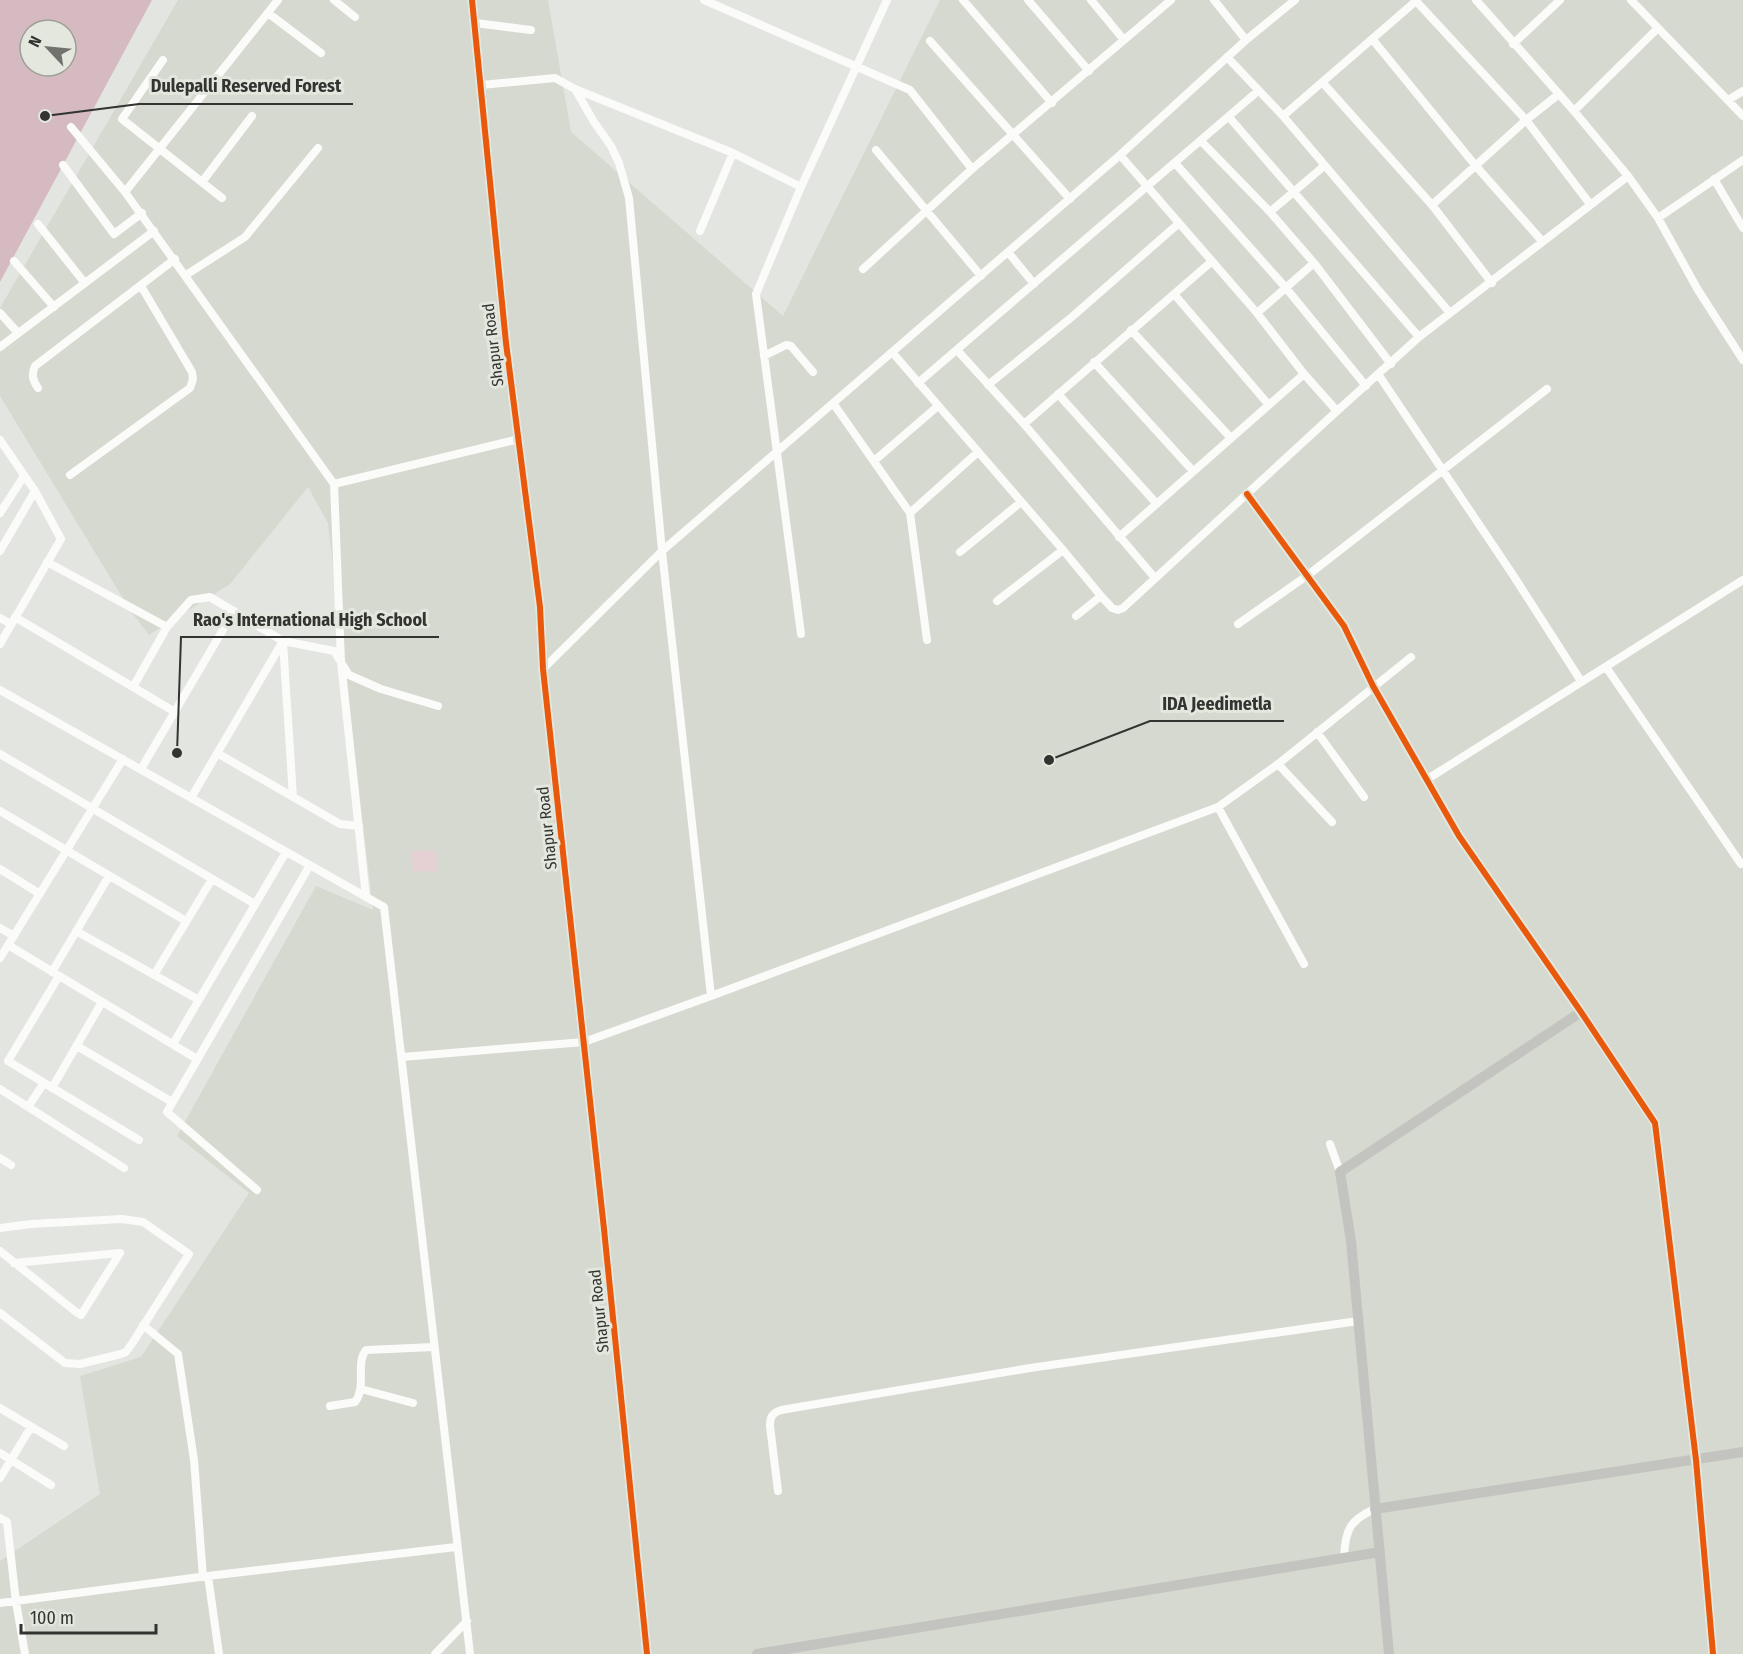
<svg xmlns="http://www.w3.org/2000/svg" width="1743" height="1654" viewBox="0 0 1743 1654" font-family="'Fira Sans Condensed',sans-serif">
<rect width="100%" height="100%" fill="#e3e5e0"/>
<path fill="#d5d9cf" d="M178,0H548L571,132L783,316L940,0H1743V1654H0V1561L100,1494L80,1376L141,1357L249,1193L177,1136L316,886L373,910L328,523L308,487L230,584L149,635L130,610L0,396V308Z"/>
<path fill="#e5d0d4" d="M436,850L437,871L413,872L412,851Z"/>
<path fill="#d6bac1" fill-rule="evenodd" d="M0,0H152L0,282ZM30,30H66V66H30Z"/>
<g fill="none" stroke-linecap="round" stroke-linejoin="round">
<path stroke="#fbfbfa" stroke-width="8" d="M278,0L125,192L334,484L341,662L366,897
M334,0L355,17
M704,0L910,90L972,169
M963,0L1052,103
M1028,0L1089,71
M1091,0L1124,40
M1214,0L1246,40
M1476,0L1574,111L1628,176L1658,218L1698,290L1743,360
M1631,0L1743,116
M268,13L321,53
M475,23L531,30
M1373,40L1475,165L1542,241
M930,41L1070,199
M1513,44L1560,0
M1227,57L1283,116L1450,313
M163,60L122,119L222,198
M1323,83L1432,205L1492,283
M481,85L555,78L575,89L733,153L801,187
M575,89L594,122L611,146L619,163L629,198L662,551L711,996
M1728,100L1743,91
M1574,111L1658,28
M1283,116L1416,1L1526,120L1590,204
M1229,117L1419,337
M71,127L125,192
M1201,141L1270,212L1314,263L1391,364
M876,150L981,276
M1120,155L1257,313L1304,374L1337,411
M1175,163L1286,288L1366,386
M63,165L114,234L142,213
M1714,179L1743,228
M202,182L252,116
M1432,205L1526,120L1559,94
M1270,212L1324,166
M1658,218L1743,160
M38,224L84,282
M700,231L733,153
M1008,252L1034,284
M14,261L54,307
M863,269L972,169L1171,0
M186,275L245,237L318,148
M1174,294L1268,404
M0,313L18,333
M1257,313L1314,263
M1131,330L1230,437
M0,347L154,231
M957,350L1024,424L1155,578
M892,352L1063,550L1101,596L1112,608L1118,610L1123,608L1337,411L1419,337L1628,176
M764,356L786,345L791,346L813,372
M1094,362L1193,471
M1378,374L1513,575L1581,681
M918,383L1258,91
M988,385L1073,316L1178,224
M38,388C33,381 31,375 35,366L175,259
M1058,394L1156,503
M833,403L910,513L927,640
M1024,424L1211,262
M0,440L35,491L61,539L0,644
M874,461L938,406
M70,475L190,388L193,379L192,372L141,286
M334,484L519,439
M1247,494L1344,626L1373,686L1459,836L1581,1012
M0,513L24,476
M910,513L978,452
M1119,537L1304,374
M0,551L35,491
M960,552L1021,502
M47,562L167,627
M997,601L1063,550
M1076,616L1101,596
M15,617L175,712
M0,618L11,624
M1238,624L1308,575L1547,389
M801,634L756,294L801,187L887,0
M283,642L293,797
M1606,667L1741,864
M543,669L662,551L1120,155L1246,40L1295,0
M133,687L167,627L191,600L210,597L283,641L334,651L349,675L381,689L438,706
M0,690L384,907L470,1654
M1317,732L1364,797
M217,753L340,824L359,826
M0,754L255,904
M1278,764L1332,822
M141,769L234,611
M1426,780L1743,580
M191,798L283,641
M1218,807L1304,964
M0,811L186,921
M0,869L40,894
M0,928L14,936
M76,931L199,1000
M8,945L197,1059
M0,958L123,759
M52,972L109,876
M154,975L212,879
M59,976L8,1061L139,1140
M173,1044L286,852
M77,1046L172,1102
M402,1057L584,1042L711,996L1218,807L1278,764L1411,657
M52,1088L102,1002
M0,1089L124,1168
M28,1107L44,1083
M1330,1144L1340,1172
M0,1158L11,1165
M257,1190L167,1112L310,865
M0,1228L31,1224L122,1219L143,1222L189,1254L133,1342L126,1352L121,1354L80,1364L65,1363L0,1313
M0,1251L76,1312L81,1315L120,1253L14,1263
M143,1325L178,1354L194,1460L203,1577
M361,1389L413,1403
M330,1406L355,1402C367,1387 355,1363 366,1350L434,1347
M0,1408L64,1446
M0,1453L51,1485
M0,1478L31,1427
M778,1491L770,1426C770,1417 772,1413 781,1410L1030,1368L1358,1321
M0,1518L7,1522L16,1602L25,1654
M1344,1558C1345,1531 1349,1520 1375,1509
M208,1576L219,1654
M0,1603L208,1576L456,1547
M435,1654L467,1621"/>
<path stroke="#c3c4c0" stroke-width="10" d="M472,0L506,343L540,607L543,669L604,1229L647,1654
M1375,1509C1498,1489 1621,1472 1743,1452
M757,1654L1380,1552
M1389,1654L1351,1241L1340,1172L1581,1012L1655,1123L1696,1460L1713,1654"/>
<defs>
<path id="cycleway" d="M472,0L506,343L540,607L543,669L604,1229L647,1654
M1247,494L1344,626L1373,686L1459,836L1581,1012L1655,1123L1696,1460L1713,1654"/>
</defs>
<use href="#cycleway" stroke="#e3e7de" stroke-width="10"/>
<use href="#cycleway" stroke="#e8590c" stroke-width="6"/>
</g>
<g text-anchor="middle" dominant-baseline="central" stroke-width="6" stroke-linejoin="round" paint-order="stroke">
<g font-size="16" fill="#333431" stroke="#e3e7de">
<text transform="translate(493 345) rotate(-97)">Shapur Road</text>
<text transform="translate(547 828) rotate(-96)">Shapur Road</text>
<text transform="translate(599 1311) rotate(-96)">Shapur Road</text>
</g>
</g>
<path fill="none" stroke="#333431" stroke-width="2" d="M45 116L139 104H353M177 753L181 637H439M1049 760L1150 721H1284"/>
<g fill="#333431" stroke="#e3e7de" stroke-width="2">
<circle cx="45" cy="116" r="6"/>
<circle cx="177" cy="753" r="6"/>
<circle cx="1049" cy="760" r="6"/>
</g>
<g font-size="18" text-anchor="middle" font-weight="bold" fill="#333431" stroke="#e3e7de" stroke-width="6" stroke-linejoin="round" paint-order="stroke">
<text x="246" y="92">Dulepalli Reserved Forest</text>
<text x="310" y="626">Rao's International High School</text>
<text x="1217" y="710">IDA Jeedimetla</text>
</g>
<g transform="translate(48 48) rotate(296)"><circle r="28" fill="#e3e7de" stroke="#9d9f99" stroke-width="1.5"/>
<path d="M0-4.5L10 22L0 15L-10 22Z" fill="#71726e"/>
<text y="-9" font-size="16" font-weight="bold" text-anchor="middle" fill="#333431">N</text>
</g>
<path d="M21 1624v9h135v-9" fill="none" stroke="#333431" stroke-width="3"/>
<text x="30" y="1624" font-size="18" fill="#333431" stroke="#e3e7de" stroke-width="4.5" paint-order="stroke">100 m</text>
</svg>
